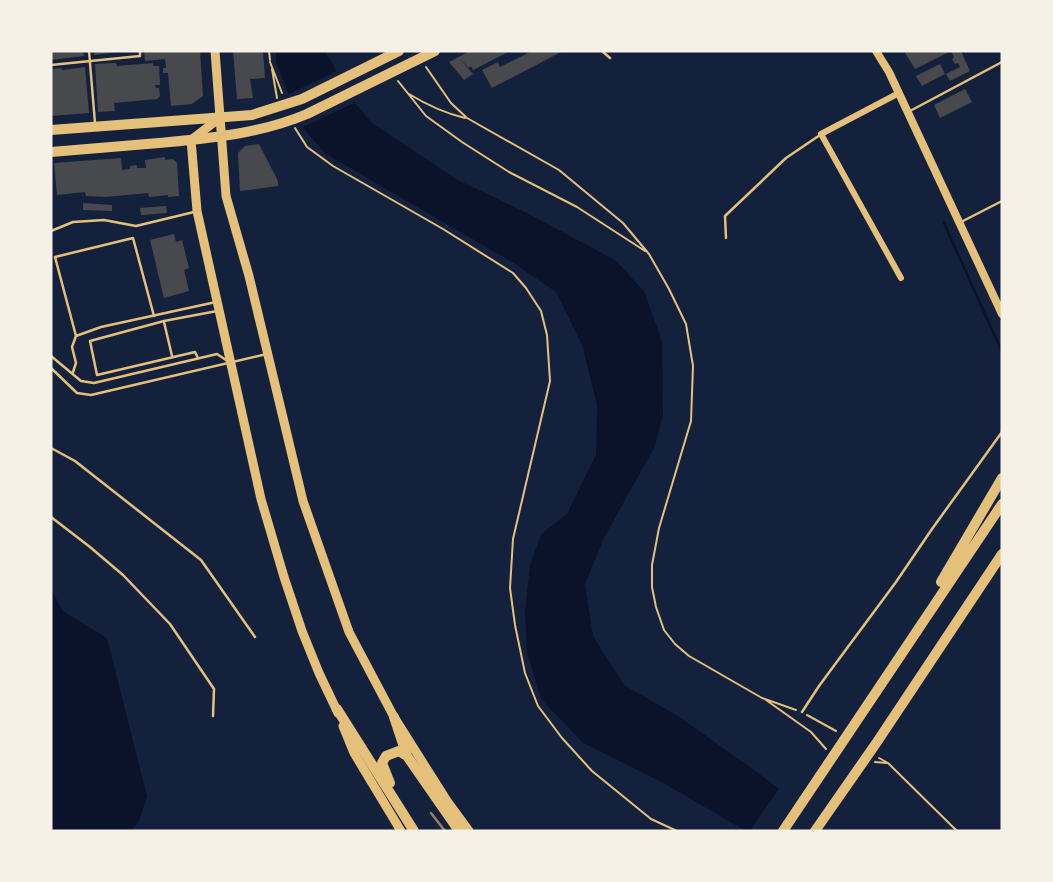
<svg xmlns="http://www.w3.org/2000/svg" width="1053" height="882" viewBox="0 0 1053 882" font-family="'Nunito Sans',sans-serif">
<rect width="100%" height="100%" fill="#14213d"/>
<path fill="#0b132b" d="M276,51H325L355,103L372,123L456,179L529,214L615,260L644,291L662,341L663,414L655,446L604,538L585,584L593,636L624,685L678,716L754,770L835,831H746L665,784L583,743L541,699L527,652L525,612L530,565L541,534L567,514L596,455L597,405L582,345L556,292L512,262L326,154L301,126L276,62Z
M51,589L63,611L107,638L147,796L139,821L131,831H51Z"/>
<path fill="#14213d" d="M339,70L358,101L299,129L285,96Z
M781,786L838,828L839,831H750Z"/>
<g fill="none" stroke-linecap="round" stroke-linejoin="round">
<path stroke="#0b132b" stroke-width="2.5" d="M944,223L1002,352"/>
</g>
<path fill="#48494c" d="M51,51H83L84,56L51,60Z
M94,51H117V52L94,55Z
M144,51H200L203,96L192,104L171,106L168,73H163V68H166L165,59L145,61Z
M233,51H263L265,78L250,79L253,98L237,99Z
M470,51H510L473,70L471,66L469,68L460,59L473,74L464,80L449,62Z
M532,51H563L492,88L482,70L498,62L500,67Z
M904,51H951L915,69Z
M951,51H961L970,71L950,81L946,74L960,67L958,63L955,64L952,59L954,57Z
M116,63L117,66L153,63V66H159L160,85H155L156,88H159L160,96L157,99L114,103L115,111L98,112L95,64Z
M940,64L945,74L922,86L916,76Z
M85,67L89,113L51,116V69L61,68L62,70Z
M965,89L972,102L940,118L934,105Z
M259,144L278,181V186L240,191L238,153L245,146Z
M165,157V160L173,159L177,163L179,196L168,197V195L149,197L148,193L106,197L86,196L85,192L57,195L54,163L121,158L122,170L130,169V166L137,165V168H146L145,160Z
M83,203L112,205V211L83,210Z
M166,206L167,213L141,215L140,208Z
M174,234L176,242L182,240L189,268L184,270L189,291L164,298L150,240Z"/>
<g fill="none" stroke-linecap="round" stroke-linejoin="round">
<path stroke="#e5c07b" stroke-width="2" d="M269,51L270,60
M270,62L282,93
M426,67L451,103L467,118L559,170L623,223L649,254L669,289L686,324L693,366L691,421L659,528L652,565V587L656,607L664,630L675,644L689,656L762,698L796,710
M272,69L277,98
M398,81L426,116L462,142L509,172L577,207L645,251
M409,94C427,105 444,113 465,118
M295,128L307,147L333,166L443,229L513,273L526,288L541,311L547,335L550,381L513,539L510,588L515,625L525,673L538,706L562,738L592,771L651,819L677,831
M766,700L811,732L826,749
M807,715L836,731
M879,758L888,763L957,831
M875,762L887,763"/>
<path stroke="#e5c07b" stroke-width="2.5" d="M89,51L95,123
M602,51L610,58
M51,65L140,56V51
M910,111L1002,62
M961,222L1002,201
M51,231L73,222L104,220L136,226L194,212
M726,238L725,216L786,158L820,135
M164,322L172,356
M76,336L55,257L133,238L154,316
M51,356L81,381L94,383L217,354L226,360
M198,358L195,352L97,375L90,341L164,321L217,311
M51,368L77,393L91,395L267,354
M73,372L76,363L72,347L76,336L101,327L216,302
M51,448L75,461L201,560L255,637
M51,517L90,547L123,575L170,624L214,689L213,716
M802,712L819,686L896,582L932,529L1002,432"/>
<path stroke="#e5c07b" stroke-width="6" d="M899,93L821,134L901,278"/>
<path stroke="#e5c07b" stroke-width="8" d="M876,51L889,72L1002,314"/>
<path stroke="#e5c07b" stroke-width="9" d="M215,51L226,196L249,276L303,501L349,632L394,717L447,801L469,831
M221,117L191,140L197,211L261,499L284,577L302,631L319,673L338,713
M343,726L354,753L401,831"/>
<path stroke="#e5c07b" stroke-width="10" d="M51,130L252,115L302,99L399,51
M51,152C87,149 123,146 159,143C210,138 260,134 307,114L435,51"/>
<path stroke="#e5c07b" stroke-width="10" d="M941,582L1002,478
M337,709L414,831
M394,717L407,756L459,831
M390,783L382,763L386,756L399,751L407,756
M783,831L1002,504
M815,831L877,742L1002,554"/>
<path stroke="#918062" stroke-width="2.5" d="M431,813L445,831"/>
</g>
<rect width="1053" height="882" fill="none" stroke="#f6f1e7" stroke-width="105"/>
</svg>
